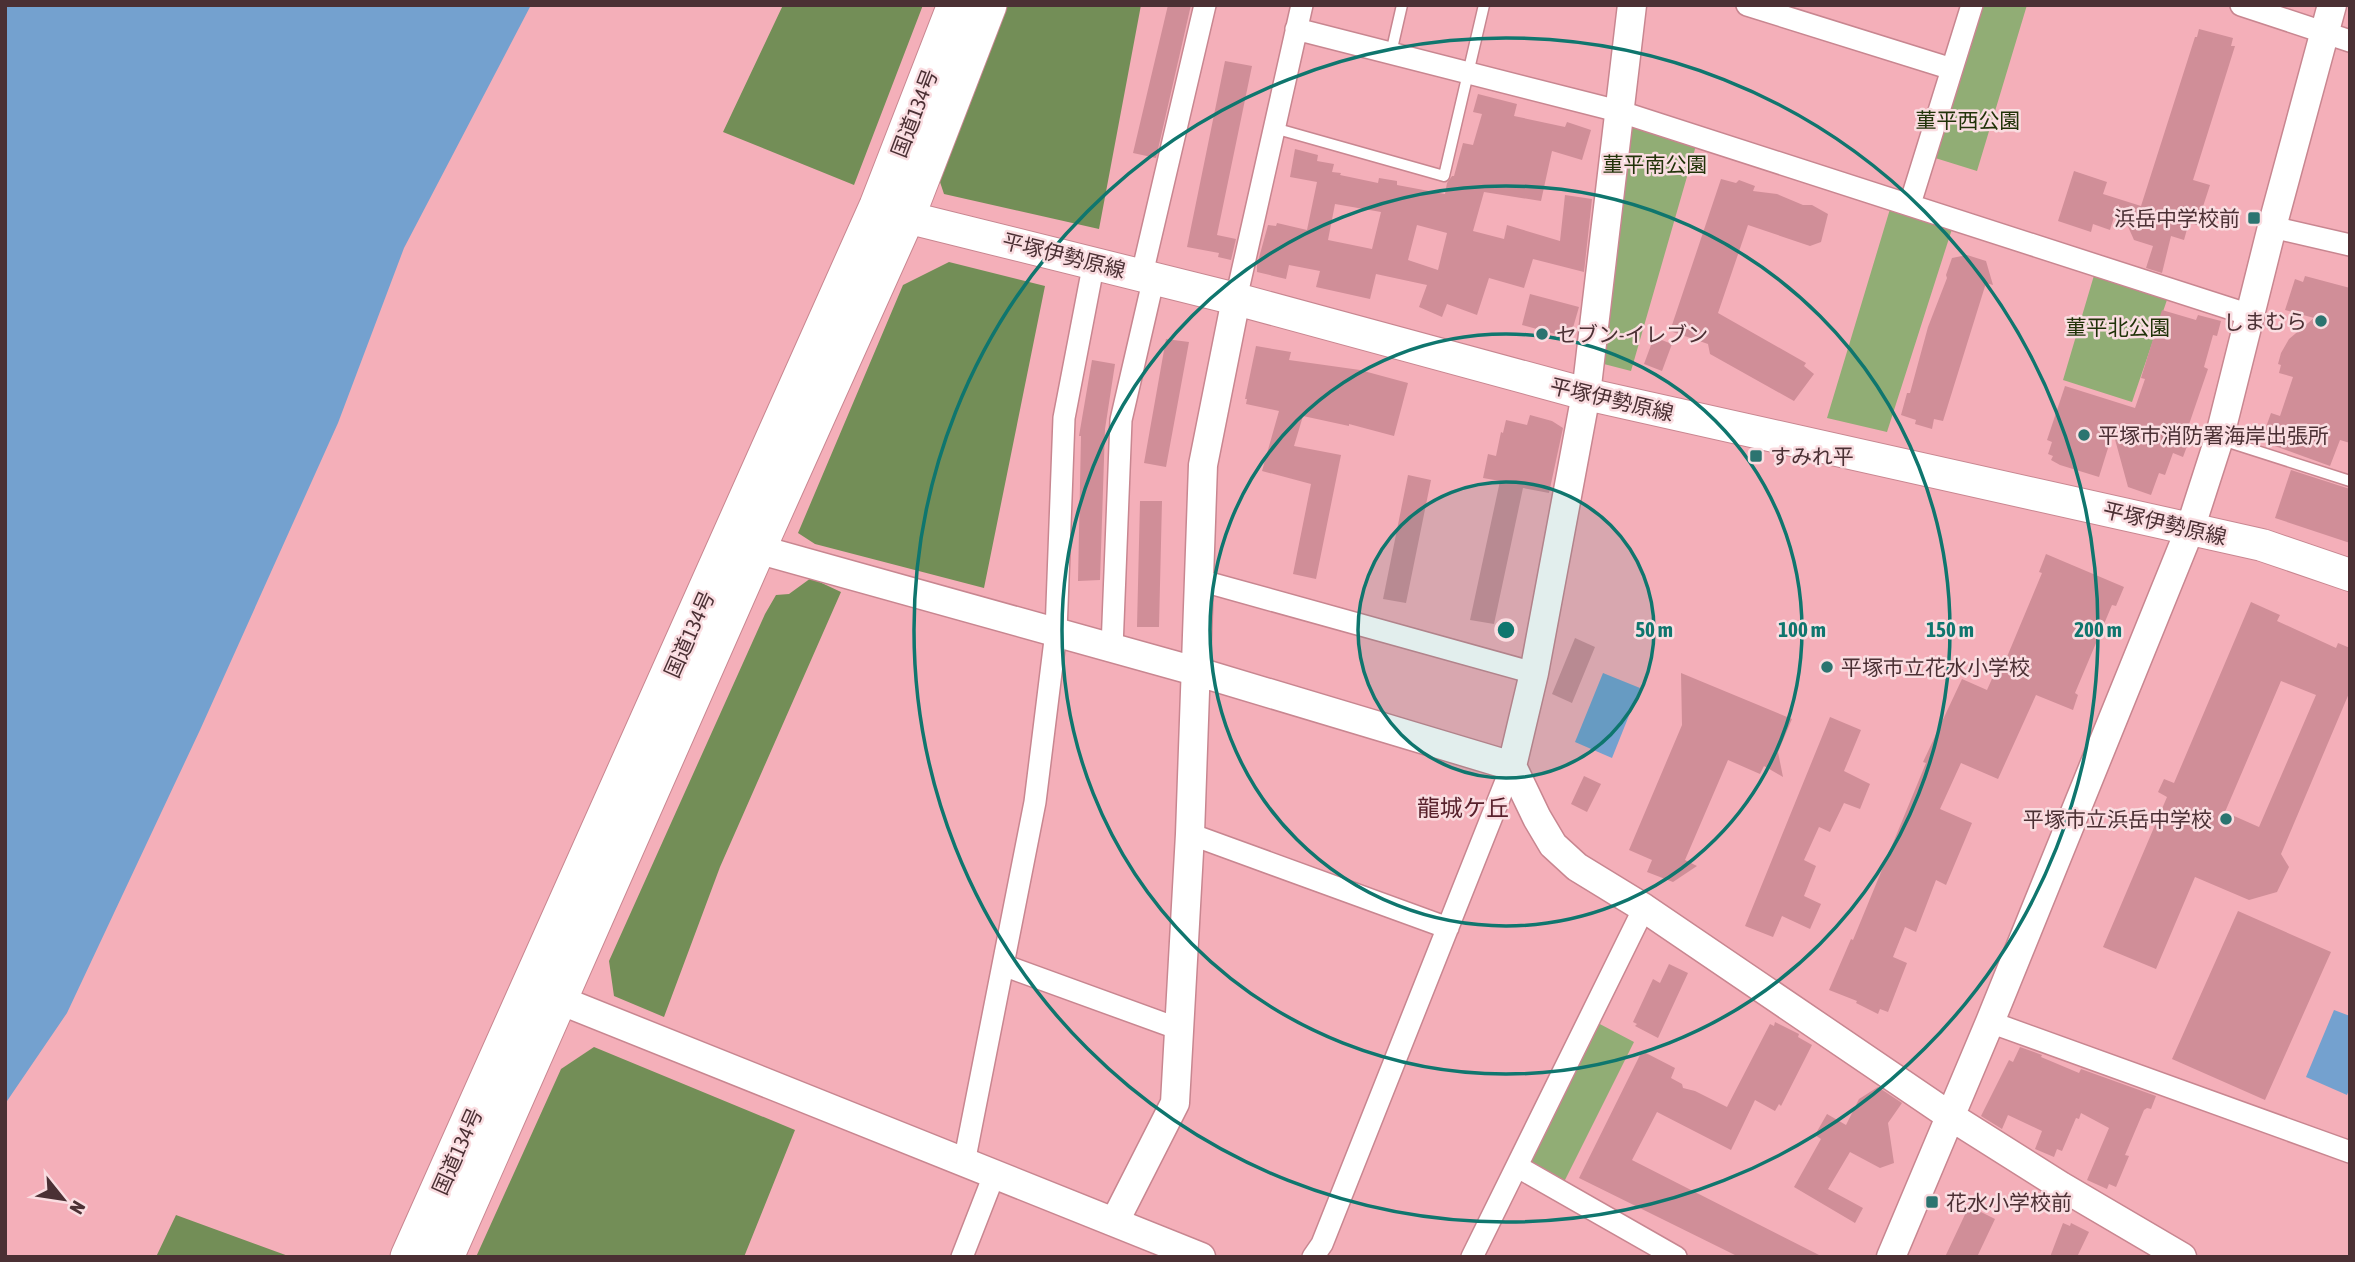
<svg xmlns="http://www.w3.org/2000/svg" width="2355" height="1262" viewBox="0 0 2355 1262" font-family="'Asap Condensed','Noto Sans JP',sans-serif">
<rect width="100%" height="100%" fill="#f4afb9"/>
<path fill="#91ad75" d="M1978,5H2027L1977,171L1932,157Z
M1627,120L1697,142L1631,371L1600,363Z
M1890,209L1952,229L1887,432L1827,418Z
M2095,272L2169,294L2132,402L2063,380Z
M1596,1022L1634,1042L1563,1184L1524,1170Z"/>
<path fill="#738e57" d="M783,5H923L854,185L723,132Z
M995,5H1141L1099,229L944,194L935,167Z
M949,262L1045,286L984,588L815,544L798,533L903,285Z
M811,578L841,592L720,867L664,1017L614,996L609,961L765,614L776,595L789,594Z
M594,1047L795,1130L744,1257H476L561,1069Z
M176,1215L291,1257H156Z"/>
<path fill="#74a1cf" d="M5,5H531L404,248L338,423L200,730L67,1013L5,1104Z
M1603,673L1640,688L1612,758L1575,742Z
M2334,1010L2350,1016V1087L2347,1095L2306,1077Z"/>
<path fill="#d08e98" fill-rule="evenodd" d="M1168,5H1191L1156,158L1133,153Z
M2199,29L2233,38L2231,46H2235L2193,180L2210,185L2197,225L2189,222L2184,240L2171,236L2162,273L2146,268L2153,246L2134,240L2118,204L2110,230L2093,224L2091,232L2058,221L2074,171L2107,182L2103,194L2141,206L2195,37H2197Z
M1225,61L1252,66L1217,235L1236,239L1231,260L1218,257L1219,253L1187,247Z
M1478,94L1517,104L1514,116L1565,127L1567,122L1591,130L1582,160L1552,151L1541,201L1484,192L1473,231L1504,239L1507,225L1560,241L1565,195L1592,199L1584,272L1533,259L1524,288L1489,278L1477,315L1447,304L1442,317L1419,307L1427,285L1376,274L1370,299L1316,287L1320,271L1289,265L1286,279L1257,272V265L1268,225L1276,226L1277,223L1307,230L1317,182L1290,177L1295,149L1318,155L1317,161L1334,164L1332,172L1341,173L1340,175L1378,183L1379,178L1397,181V185L1445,194L1447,183L1452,176H1454L1463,143L1473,145L1482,114L1473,112ZM1335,204L1381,212L1372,249L1328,240ZM1417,225L1447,233L1438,270L1408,260Z
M1721,179L1736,183L1739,180L1755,186L1753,191L1777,194L1803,205H1812L1828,214L1821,242L1810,246L1748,225L1718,313L1806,363L1804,366L1814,374L1794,401L1710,354L1708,344L1670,331Z
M1967,255L1986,261L1993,285L1986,283L1943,421L1934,419L1932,429L1915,424L1916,420L1901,415L1907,393H1910L1928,327L1947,278L1946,275L1952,258Z
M2305,276L2350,288V443L2340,440L2330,466L2261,441L2271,413L2280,416L2293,377L2279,373L2281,365L2278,364L2281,353L2289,339L2314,318L2285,310L2295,279L2303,282Z
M1530,294L1579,307L1570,338L1522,325Z
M2162,310L2196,320L2198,315L2221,321L2217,336L2213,335L2204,367L2208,369L2184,439L2189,441L2183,457L2173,453L2165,475L2159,473L2151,495L2128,487L2113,432L2099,477L2060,465L2051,460L2053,456L2048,454L2052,442L2047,440L2065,386L2135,408L2145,379L2141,378Z
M1654,337L1672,344L1662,371L1644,364Z
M1166,339L1189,342L1166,467L1144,463Z
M1256,346L1291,352L1289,360L1360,370L1408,383L1394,436L1349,424V426L1303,416L1294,446L1341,455L1316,579L1293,574L1311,484L1262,471L1279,411L1246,404L1247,399H1245Z
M1092,360L1115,364L1105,429L1100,580L1078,581L1081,436H1079Z
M1530,415L1552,421L1563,428L1549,493L1523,488L1494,624L1470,620L1500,481L1483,478L1488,454L1496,456L1501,432L1503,433L1506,420L1527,425Z
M2291,470L2350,489V543L2275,518Z
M1408,475L1431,480L1406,603L1383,599Z
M1140,501H1162L1159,627H1137Z
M2046,554L2124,587L2116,606L2112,605L2075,693L2078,695L2073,710L2036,695L1998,779L1961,763L1940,809L1972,823L1946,885L1936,880L1916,932L1905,927L1893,957L1907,963L1888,1012L1880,1009L1878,1014L1856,1003L1857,1001L1829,990L1851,939L1853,940L1926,763L1923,762L1962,679L1987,690L1999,663L2004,664L2042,573L2039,572Z
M2251,602L2280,615L2277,621L2336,648L2338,643L2350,648V691L2281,854L2289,867L2277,892L2249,900L2195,877L2156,969L2103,947L2167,797L2158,792L2164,779L2174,783ZM2281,681L2316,695L2259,827L2225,812Z
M1575,638L1595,647L1572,703L1552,694Z
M1681,673L1792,719L1778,752L1783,777L1764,766L1760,774L1728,760L1685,860L1697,866L1673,882L1647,872L1652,860L1629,850L1682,725Z
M1830,717L1861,730L1844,771L1870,784L1860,809L1844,803L1830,832L1819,827L1804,860L1816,866L1804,896L1821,904L1810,929L1782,916L1773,937L1745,926Z
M1584,776L1601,784L1587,812L1571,804Z
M2238,911L2331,952L2265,1100L2172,1059Z
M1669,964L1688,973L1658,1038L1635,1026L1637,1024L1633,1022L1653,979L1660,983Z
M1775,1022L1799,1034L1798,1037L1812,1045L1781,1106L1779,1104L1775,1111L1755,1100L1731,1150L1657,1112L1632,1160L1823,1257H1739L1579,1178L1642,1051L1675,1068L1671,1078L1682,1084L1683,1088L1695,1091L1727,1107L1770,1024L1774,1026Z
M2020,1047L2042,1055L2041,1057L2079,1073L2081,1069L2156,1096L2151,1109L2147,1108L2144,1110L2125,1155L2129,1156L2116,1187L2109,1184L2107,1189L2087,1180L2109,1128L2081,1113L2079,1119L2076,1118L2062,1151L2057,1149L2054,1157L2035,1149L2042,1131L2008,1115L2002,1129L1981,1116L2009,1060L2013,1062Z
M1878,1087L1902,1103L1888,1123L1894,1163L1880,1168L1850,1152L1828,1189L1863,1208L1855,1223L1794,1187L1821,1139L1815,1135L1827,1114L1846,1125L1859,1099Z
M1969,1206L1995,1219L1977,1257H1945Z
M2063,1223L2070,1226L2071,1223L2089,1232L2077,1257H2050Z"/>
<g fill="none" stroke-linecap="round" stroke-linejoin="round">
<defs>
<path id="lane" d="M1391,53L1402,5
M1274,128L1444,176L1484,5
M2219,439L2350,481"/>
<path id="street" d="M1747,5L1952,69
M2241,5L2350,41
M1296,29L1618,111L2250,315
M1910,204L1972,5
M2272,227L2350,245
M1142,274L1205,5
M1236,299L1302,5
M1199,580L1534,673
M1112,648L1121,420L1154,277
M1190,834L1448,928
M1003,965L1179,1029
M1990,1022L2350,1152
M964,1163L1035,802L1056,632L1064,418L1094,262
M1518,1167L1676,1257
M962,1257L994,1175
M1313,1257L1322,1244L1512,766
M1472,1257L1644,908"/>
<path id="secondary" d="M757,549L1195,671L1512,766L1537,818L1553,845L1577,867L1644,908L1950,1116L2061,1186L2182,1257
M1512,766L1534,673L1586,394L1632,5
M542,993L1201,1257
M1115,1221L1175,1103L1190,834L1203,465L1236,299
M1891,1257L1990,1022L2190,529L2219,439L2272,227L2332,5"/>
<path id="primary" d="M885,209L906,217L1236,299L1586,394L2262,545L2350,575"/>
<path id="highway" d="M409,1257L878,206L956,5
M445,1257L757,549L906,217L988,5"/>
</defs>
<use href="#lane" stroke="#c88690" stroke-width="13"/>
<use href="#street" stroke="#c88690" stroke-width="24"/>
<use href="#secondary" stroke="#c88690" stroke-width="31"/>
<use href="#primary" stroke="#c88690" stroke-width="34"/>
<use href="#highway" stroke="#c88690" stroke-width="39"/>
<use href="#lane" stroke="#fff" stroke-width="10"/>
<use href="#street" stroke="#fff" stroke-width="21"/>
<use href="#secondary" stroke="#fff" stroke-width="28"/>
<use href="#primary" stroke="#fff" stroke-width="32"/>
<use href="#highway" stroke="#fff" stroke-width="37"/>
</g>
<circle cx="1506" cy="630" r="148" fill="#0f766e" fill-opacity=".12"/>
<g fill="none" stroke="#0f766e" stroke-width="3.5">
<circle cx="1506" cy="630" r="148"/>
<circle cx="1506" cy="630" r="296"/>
<circle cx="1506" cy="630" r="444"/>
<circle cx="1506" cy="630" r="592"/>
</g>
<g fill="#2b7470" stroke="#fadde1" stroke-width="2.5">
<rect x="2247" y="211" width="14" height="14" rx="3.5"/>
<circle cx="2321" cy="321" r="7"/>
<circle cx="1542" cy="334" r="7"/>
<circle cx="2084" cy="435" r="7"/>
<rect x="1749" y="449" width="14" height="14" rx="3.5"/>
<circle cx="1827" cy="667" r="7"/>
<circle cx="2226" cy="819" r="7"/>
<rect x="1925" y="1195" width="14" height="14" rx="3.5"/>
</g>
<g text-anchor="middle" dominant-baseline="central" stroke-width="5" stroke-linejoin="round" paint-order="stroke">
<g font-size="21" fill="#4b3034" stroke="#fadde1">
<text transform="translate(914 113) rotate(-69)">国道134号</text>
<text transform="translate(1064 255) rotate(14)">平塚伊勢原線</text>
<text transform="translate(1612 399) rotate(13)">平塚伊勢原線</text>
<text transform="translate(2165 523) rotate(13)">平塚伊勢原線</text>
<text transform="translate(689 634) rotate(-66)">国道134号</text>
<text transform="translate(457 1151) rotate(-66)">国道134号</text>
</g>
<g font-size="21" fill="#213309" stroke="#fadde1">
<text x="1968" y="120">菫平西公園</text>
<text x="1655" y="164">菫平南公園</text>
<text x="2118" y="327">菫平北公園</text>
</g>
<g font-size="21" fill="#4b3034" stroke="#fadde1" text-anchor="start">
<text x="2240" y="218" text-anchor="end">浜岳中学校前</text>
<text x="2307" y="321" text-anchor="end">しまむら</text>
<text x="1556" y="334">セブン-イレブン</text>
<text x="2098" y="435">平塚市消防署海岸出張所</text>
<text x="1770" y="456">すみれ平</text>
<text x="1841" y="667">平塚市立花水小学校</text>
<text x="2212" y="819" text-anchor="end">平塚市立浜岳中学校</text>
<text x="1946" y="1202">花水小学校前</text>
</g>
<g font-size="23" fill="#58212c" stroke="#fadde1">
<text x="1463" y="808">龍城ケ丘</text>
</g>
</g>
<circle cx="1506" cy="630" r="10" fill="#0f766e" stroke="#fadde1" stroke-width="3.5"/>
<g font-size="21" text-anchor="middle" font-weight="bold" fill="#0f766e" stroke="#fadde1" stroke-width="5" stroke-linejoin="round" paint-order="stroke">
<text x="1654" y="637">50 m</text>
<text x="1802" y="637">100 m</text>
<text x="1950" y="637">150 m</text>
<text x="2098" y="637">200 m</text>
</g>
<rect width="2355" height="1262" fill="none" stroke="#4b3034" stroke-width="14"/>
<g transform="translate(63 1199) rotate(120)" stroke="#fadde1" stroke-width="5" paint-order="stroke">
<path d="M0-5L12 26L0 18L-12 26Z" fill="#4b3034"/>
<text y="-10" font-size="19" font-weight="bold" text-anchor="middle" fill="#4b3034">N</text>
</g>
</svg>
